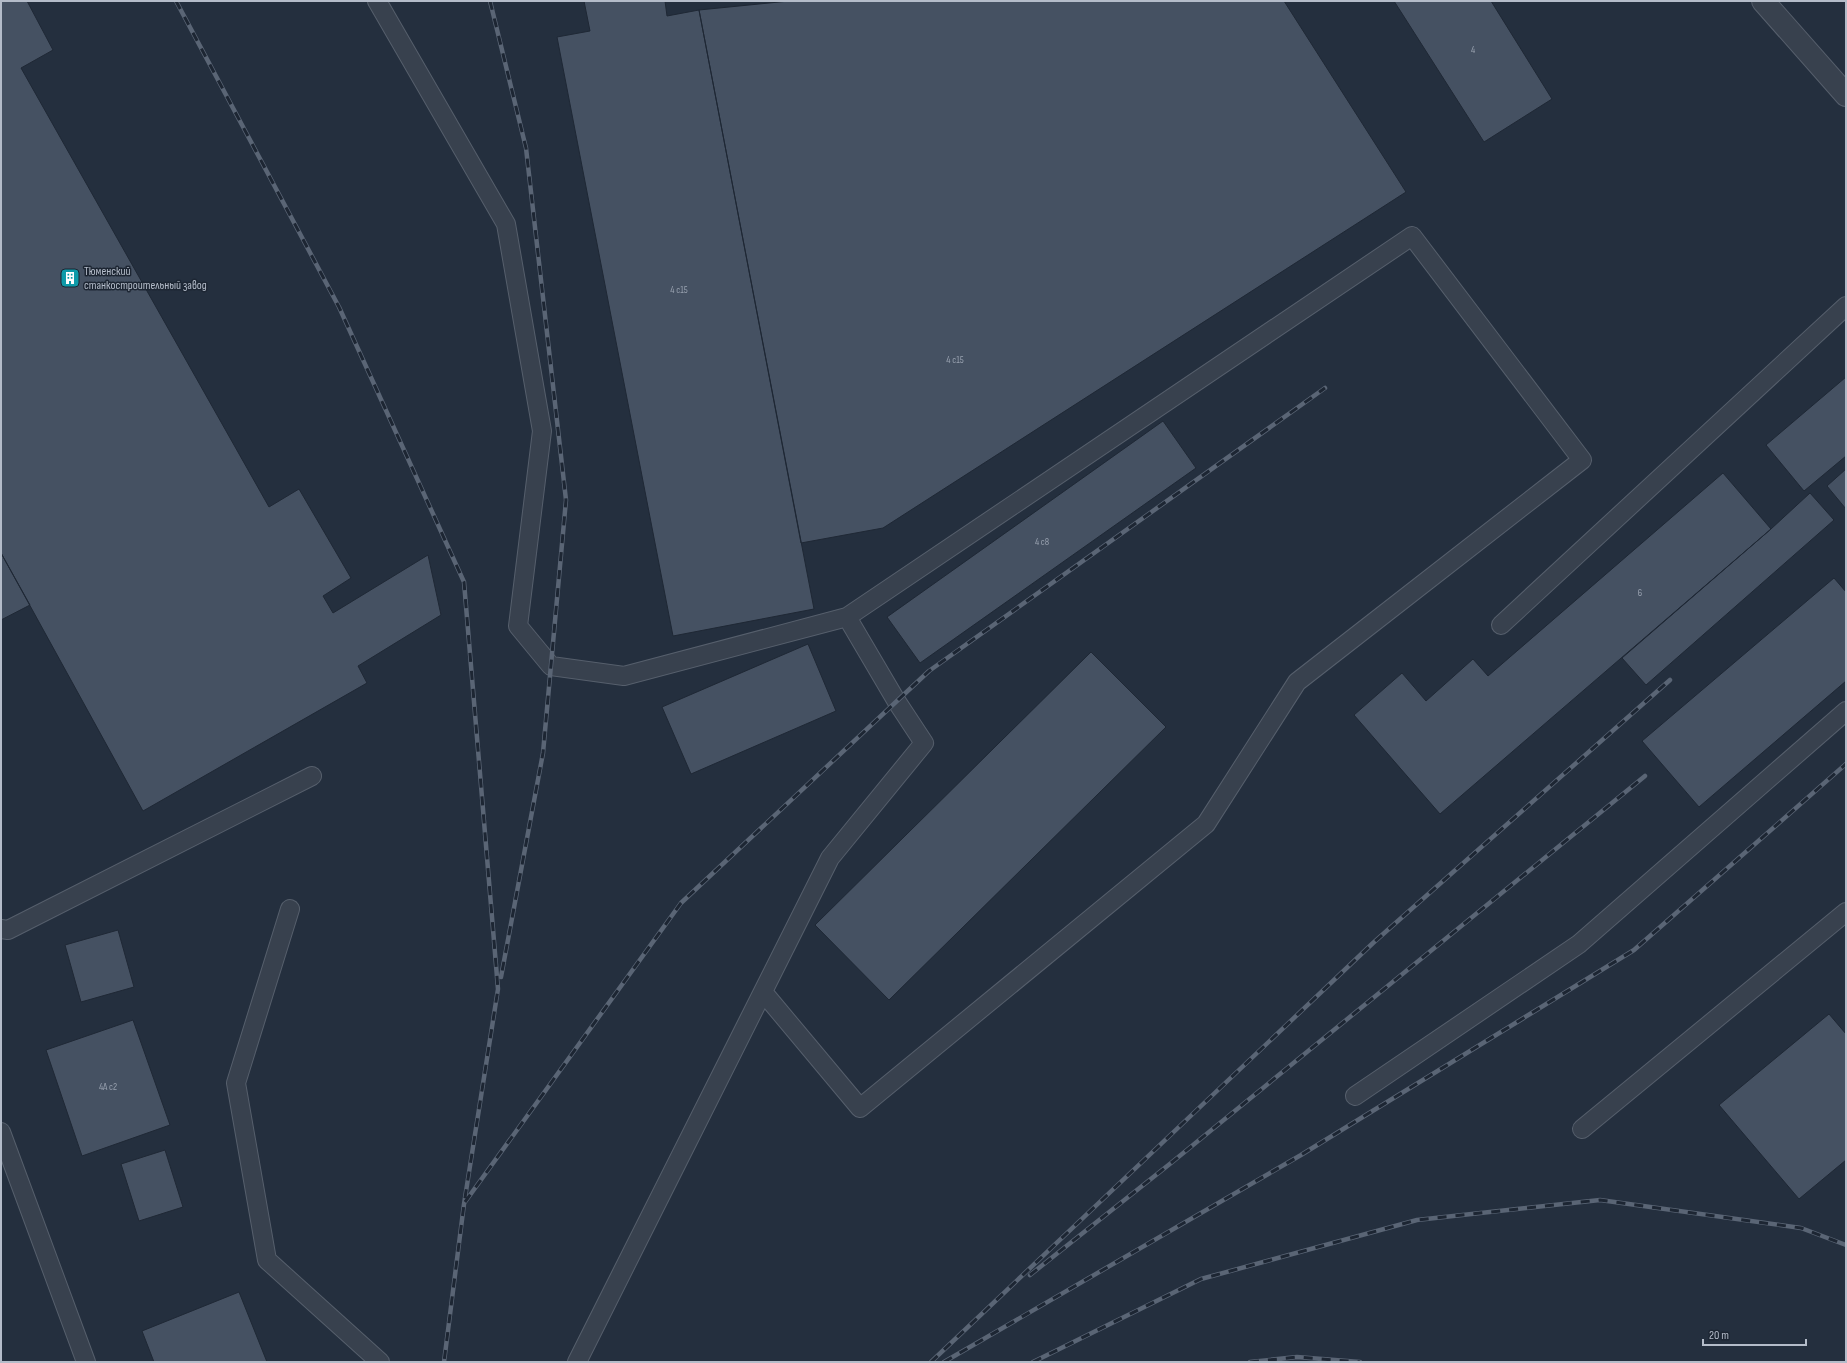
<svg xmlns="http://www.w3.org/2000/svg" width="1847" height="1363" viewBox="0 0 1847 1363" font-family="'Sofia Sans Condensed',sans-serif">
<rect width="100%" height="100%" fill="#242f3e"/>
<path fill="#455162" stroke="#1f2835" d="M1,1H27L53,50L21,68L269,507L299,489L351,578L323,596L333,613L428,555L441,615L358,666L367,683L143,811L1,553Z
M584,1H665L667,16L699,10L814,609L673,636L557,37L590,31Z
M789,1H1284L1406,192L883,528L801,543L699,10Z
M1394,1H1491L1552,99L1484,142Z
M1846,377V456L1804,491L1766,445Z
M1163,421L1196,468L920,663L887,617Z
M1846,469V509L1827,486Z
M1723,473L1771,529L1440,814L1354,715L1402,673L1426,701L1473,659L1488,676Z
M1810,493L1834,520L1646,685L1622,658L1771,529Z
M1,553L30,605L1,620Z
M1834,578L1846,592V681L1699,807L1642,741Z
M808,644L836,711L691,774L662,707Z
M1091,652L1166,727L889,1000L815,925Z
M118,930L134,987L81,1002L65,945Z
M1829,1014L1846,1034V1160L1799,1199L1719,1105Z
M133,1020L170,1125L82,1156L46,1050Z
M165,1150L183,1207L139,1221L121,1164Z
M239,1292L267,1362H154L142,1331Z"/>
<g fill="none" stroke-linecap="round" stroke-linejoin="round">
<defs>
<path id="service" d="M377,1L506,224L542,431L518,626L551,666L624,676L847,617
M1501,625L1846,306
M290,909L236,1083L267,1260L380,1362
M1,929L8,930L312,776
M1355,1096L1579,944L1846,711
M1582,1129L1846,912
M1,1132L86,1362
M577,1362L830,858L924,743L897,702L847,617L1412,236L1582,460L1297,682L1206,824L860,1108L763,992"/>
<path id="tertiary" d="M1763,1L1846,95"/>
</defs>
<use href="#service" stroke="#565f6c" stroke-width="20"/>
<use href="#tertiary" stroke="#565f6c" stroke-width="24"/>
<use href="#service" stroke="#38414e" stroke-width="18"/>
<use href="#tertiary" stroke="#38414e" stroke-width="22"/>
<defs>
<path id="rail" d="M176,1L339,307L464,582L498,989L464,1204L444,1362
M490,1L526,148L566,500L543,753L501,977
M465,1202L681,903L929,671L1325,388
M1030,1275L1171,1163L1645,776
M931,1362L1373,943L1670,680
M944,1362L1301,1155L1634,950L1846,764
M1033,1362L1201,1279L1417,1220L1600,1200L1801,1228L1846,1245
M1250,1362L1297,1357L1360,1362"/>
</defs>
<use href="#rail" stroke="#5a6575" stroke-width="4.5"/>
<use href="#rail" stroke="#1d2633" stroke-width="3" stroke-dasharray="9" stroke-linecap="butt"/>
</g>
<defs>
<symbol id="building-square" viewBox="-11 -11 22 22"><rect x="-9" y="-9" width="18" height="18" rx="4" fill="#0f9aa8" stroke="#1d2633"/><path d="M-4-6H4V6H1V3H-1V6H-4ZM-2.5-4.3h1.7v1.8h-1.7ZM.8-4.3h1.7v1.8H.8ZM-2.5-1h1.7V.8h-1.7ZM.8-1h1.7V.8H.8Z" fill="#fff"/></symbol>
</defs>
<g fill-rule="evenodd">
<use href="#building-square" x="59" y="267" width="22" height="22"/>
</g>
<g text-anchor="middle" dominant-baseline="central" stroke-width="3" stroke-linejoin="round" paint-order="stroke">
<g font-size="10" fill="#98a1af">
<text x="1473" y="50">4</text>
<text x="679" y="290">4 с15</text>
<text x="955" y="360">4 с15</text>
<text x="1042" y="542">4 с8</text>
<text x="1640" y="593">6</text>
<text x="108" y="1087">4А с2</text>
</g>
<g font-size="12" fill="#b4bcc9" stroke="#1d2633" text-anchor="start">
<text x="84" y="271">Тюменский<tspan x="84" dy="14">станкостроительный завод</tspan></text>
</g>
</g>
<rect width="1847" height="1363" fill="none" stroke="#b4bcc9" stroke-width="4"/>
<path d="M1703 1339v6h103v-6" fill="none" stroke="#b4bcc9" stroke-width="2"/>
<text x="1709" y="1339" font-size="12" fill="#b4bcc9" stroke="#1d2633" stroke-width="3" paint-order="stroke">20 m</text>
</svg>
